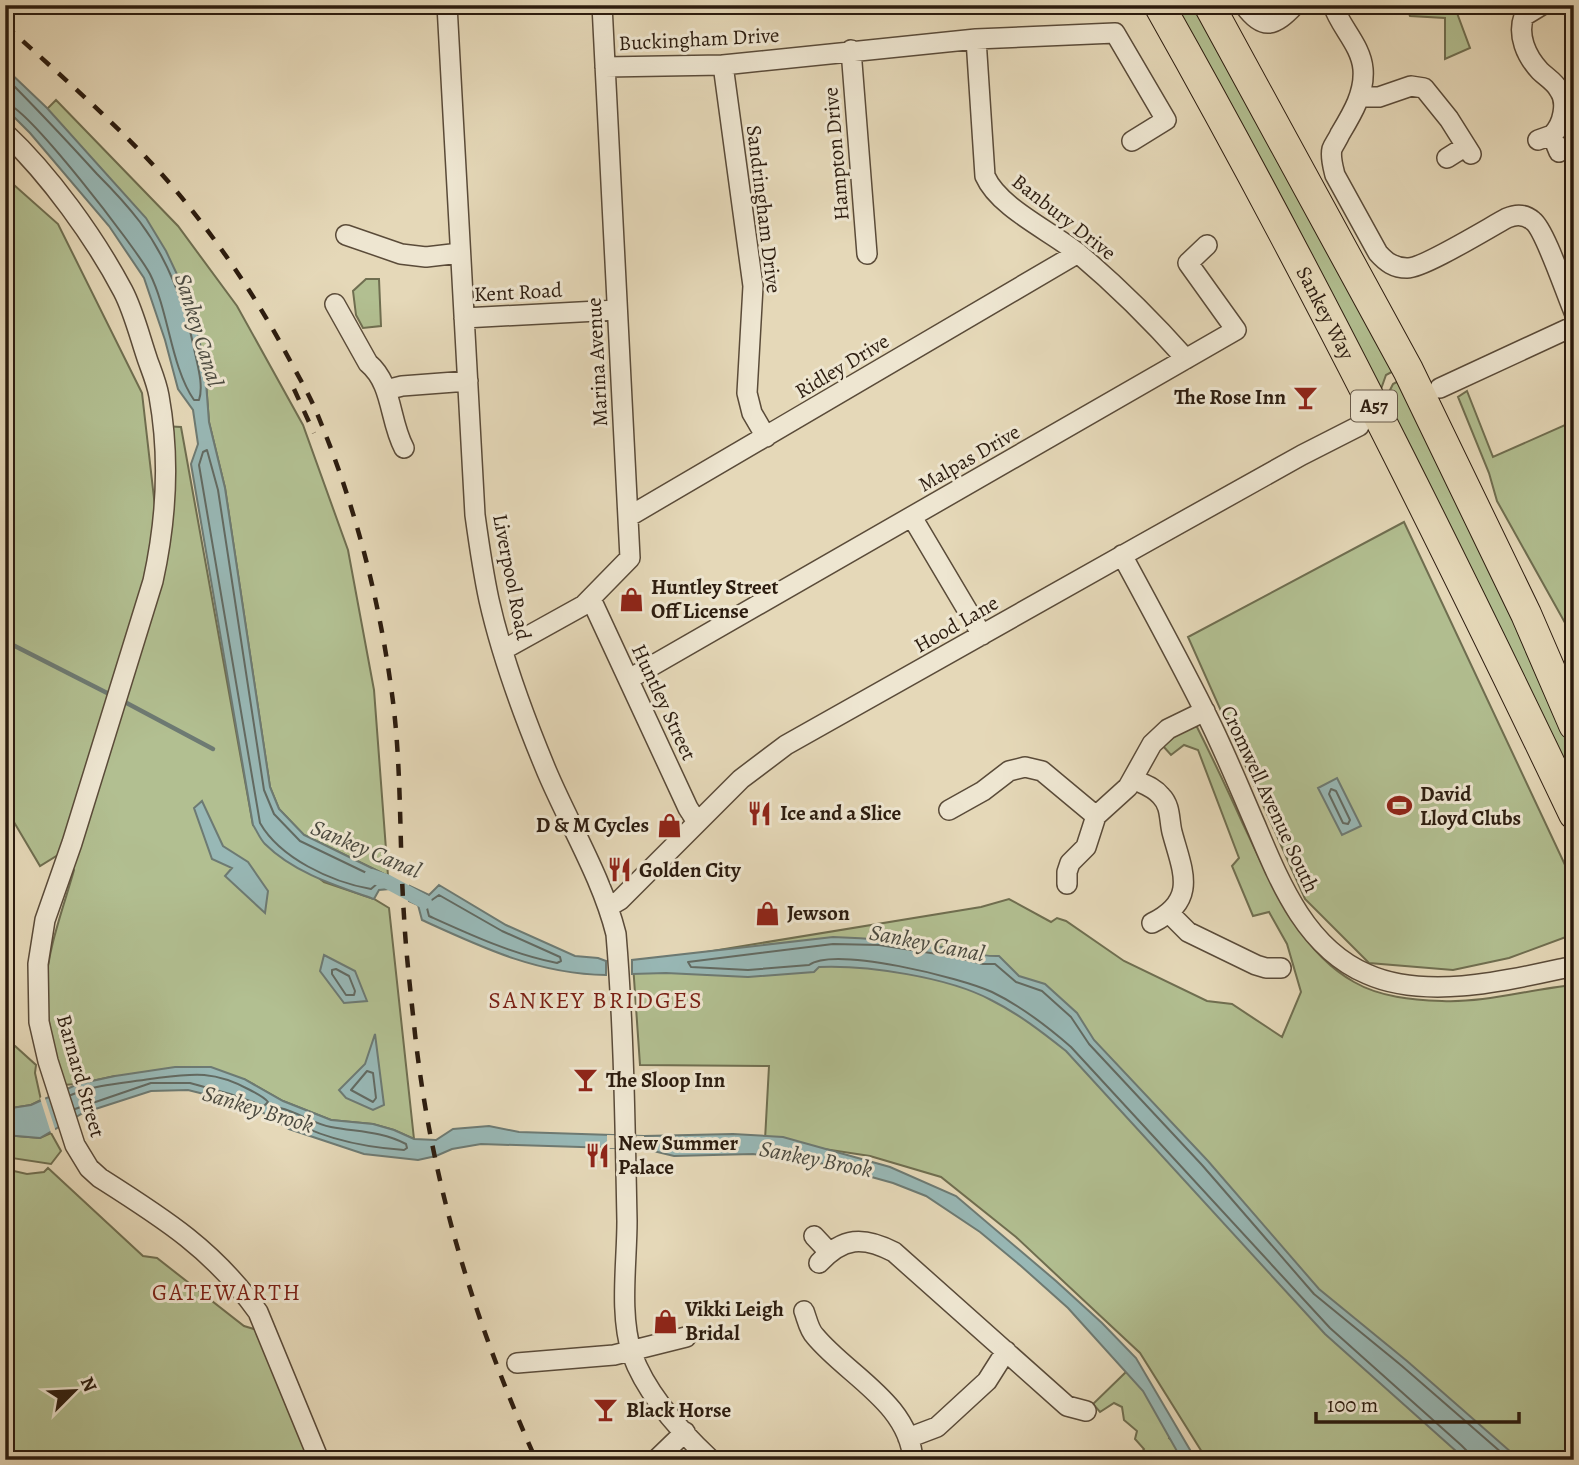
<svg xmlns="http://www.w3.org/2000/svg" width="1579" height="1465" viewBox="0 0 1579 1465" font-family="Alegreya,serif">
<rect width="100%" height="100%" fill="#e5d8b8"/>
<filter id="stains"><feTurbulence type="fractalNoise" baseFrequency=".00286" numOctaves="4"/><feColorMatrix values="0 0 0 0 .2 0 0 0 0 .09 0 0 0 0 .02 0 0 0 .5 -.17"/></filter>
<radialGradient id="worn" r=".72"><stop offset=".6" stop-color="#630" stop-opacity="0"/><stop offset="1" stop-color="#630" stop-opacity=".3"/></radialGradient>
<path fill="#b2bf91" stroke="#6f6e50" stroke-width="2" d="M1169,5H1202L1399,368L1386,375L1381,389Z
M1414,5H1454L1470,48L1445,59V18L1410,16L1407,9Z
M56,100L178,226L237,306L303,425L348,550L374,690L388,876L304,835L279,809L270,787L225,488L209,422L205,369L197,329L182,284L47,109Z
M5,177L58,224L142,393L155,507L162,426L181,427L253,825L324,882L374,899L389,908L414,1139L394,1130L373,1124L331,1120L283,1101L244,1079L115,1076L78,1084L62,1085C55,1053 46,1020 46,987C47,950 64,906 74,870L58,855L40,866L5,807Z
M366,279H379L381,326L363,328L356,315L353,291Z
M1404,378L1555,699L1574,748V798L1384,404L1393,400L1389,392L1393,384Z
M1467,391L1493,457L1574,421V639L1497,501L1489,473L1458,397Z
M1404,522L1574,884V934L1509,958L1453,970L1369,963L1305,899L1188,637Z
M1193,727H1197C1213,759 1228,791 1243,824C1270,880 1297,950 1354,982C1380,997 1412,1000 1442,1001C1486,1003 1530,989 1574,985V1460H1207L1140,1353L1016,1237L941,1177L870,1156L765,1140L769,1066L640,1065L633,964L981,907L1009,899L1051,922L1057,918L1066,921L1124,961L1207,1001L1232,1004L1282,1037L1301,992L1287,944L1269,912L1253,916L1232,866L1239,858L1198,750L1184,745L1171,755L1163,746L1178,734Z
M5,1044L15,1046L36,1065L35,1073L41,1100L31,1105L5,1109Z
M51,1133L61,1151L51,1164L5,1157V1135L40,1138Z
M48,1168L143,1256L157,1258L244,1326L267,1333L319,1460H5V1169L27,1174L44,1172Z
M1127,1371L1147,1392L1173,1431L1169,1438L1182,1450L1188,1460H1136L1144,1449L1135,1439L1137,1431L1124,1420L1122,1407L1114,1403L1100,1412L1093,1404Z"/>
<path fill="#98b8b6" stroke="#6d7a73" stroke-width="2" d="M5,68L47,108L146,218L166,251L182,285L197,329L205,369L209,422L225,488L270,787L279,809L304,835L388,876L389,889L379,890L374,899C337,886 294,873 265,844C260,839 257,831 253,825L191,464L198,444L193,410L178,389L165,340L144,278L109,226L30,133L5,108Z
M1337,778L1361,826L1342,835L1318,788Z
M202,801L223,846L248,862L268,891L265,913L225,876L232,868L212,859L194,808Z
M439,885L506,925L575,956L598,958L606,961V975C538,974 483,948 422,920L418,905L409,901L410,886L429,895Z
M833,937C872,938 910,942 949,948C966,951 981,957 999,956L1019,976L1045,984L1077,1013L1094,1040L1208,1161L1319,1289L1407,1361L1520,1460H1466L1325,1334L1066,1051C1042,1032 1019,1014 991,1000C948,977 867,965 819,967L814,972L748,977L666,973L632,974V960Z
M324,955L355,971L367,1001L344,1003L320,971Z
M375,1034L384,1105L373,1110L346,1098L339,1090L365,1064Z
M175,1067H211L244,1079L283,1101L331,1120L373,1124L394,1130L414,1139L436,1140L453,1129L489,1126L519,1132L644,1136L733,1134L783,1137L890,1167L956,1196L1056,1281L1102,1323L1136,1358L1196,1460H1182L1143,1391L1068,1308L1021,1266L980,1232L926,1196L893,1183L825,1164L753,1154L674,1156L645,1149L481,1144L452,1149L436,1156L418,1160L364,1154L289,1129L266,1114L228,1100L188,1090L151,1091L83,1113L40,1138L5,1135V1109L31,1105L78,1084L115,1076Z"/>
<path fill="#e5d8b8" d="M44,1095L56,1132L51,1133L40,1098Z
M607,1135L644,1136L645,1149L607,1148Z"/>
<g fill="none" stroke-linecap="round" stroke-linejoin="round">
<path stroke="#626a62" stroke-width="2" d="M5,77C37,109 67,141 97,174C112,189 127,205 140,222C167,258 185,304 194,348C197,364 204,385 199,400H194C171,367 169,312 150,274C136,248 27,106 5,103
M207,450L218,490L264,790L274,814L300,841L377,878L378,883L371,889C331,882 280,858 260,823L199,465L203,452Z
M1331,789L1336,791L1350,820L1348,824L1343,823L1329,794Z
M439,895L502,931L560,957L561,961L557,963C512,954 471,935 429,916L426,904Z
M336,969L349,976L355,991L354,995H346L332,974V970Z
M367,1071L373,1073L376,1098L373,1102L351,1090Z
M71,1095C96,1084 125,1083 150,1079C190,1074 212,1069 250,1090C257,1094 264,1097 268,1102L264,1106L230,1094L190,1083H151L75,1109
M280,1108C298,1112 314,1124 331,1127C358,1132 381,1131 406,1144L407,1148L404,1150C361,1147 317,1138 280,1114L278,1111Z
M1470,1460L1469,1453L1461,1445L1330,1328L1071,1047C1047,1026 1021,1006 992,992C962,978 835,946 809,965L748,970L691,967L688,962L833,944L879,945L950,956L983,964H995L1016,982L1042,991L1071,1017L1089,1044L1202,1165L1314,1294L1402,1366L1510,1460"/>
<path stroke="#6d7a73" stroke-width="4.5" d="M5,641L113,696
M121,700L213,749"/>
<path stroke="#98b8b6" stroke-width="14" d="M371,876L386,881L425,902"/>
<defs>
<path id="minor" d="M447,5L475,515C479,544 483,572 489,600C502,658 524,717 547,772C570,826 602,878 616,934C624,1029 625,1126 627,1221C627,1264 619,1313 632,1354C646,1393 681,1432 711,1460
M1244,5C1263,32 1275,26 1295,5
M1333,5C1340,27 1361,45 1363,69C1365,93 1352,114 1340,134C1338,139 1334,144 1332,149C1330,157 1333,167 1335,175L1378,253C1386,262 1394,268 1407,268C1422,269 1490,227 1507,218C1516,214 1525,214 1533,221C1545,230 1566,294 1574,312
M1542,5L1524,16C1517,35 1526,56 1540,71C1546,77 1555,82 1559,90C1568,102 1563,125 1552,135
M976,39L985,176C999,208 1051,231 1079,254C1117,286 1153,322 1186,359
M851,50L867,254
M723,65L753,286L747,393L752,413L766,437
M605,67L723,65L976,39L1115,33L1166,120L1132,141
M1359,97H1379L1411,86L1424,88L1449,119L1466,146
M5,133C49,174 95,238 123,291C134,312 140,338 148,361C152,372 157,384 159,396C170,457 166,522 153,581L72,843L45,920L38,964L39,1022L48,1061L75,1145L89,1168L100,1178C163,1218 214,1250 258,1312L319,1460
M1538,140L1552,135L1559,152
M1447,158L1466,146L1471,154
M346,235L401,254L426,257L460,253
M335,304L368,363C393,384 389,420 404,448
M464,318L617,310
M1440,388L1574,326
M386,390L402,386L468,381
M628,517L1078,253
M912,517L982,635
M1122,555C1150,607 1178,658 1204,710C1223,747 1239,787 1256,826C1280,883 1306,948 1367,974C1425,1000 1506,981 1565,968H1574
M591,599L688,808L697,822
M503,650L584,605L630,558L602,5
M629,679L1236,330L1188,263L1207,245
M1133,779C1143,784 1154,787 1161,796C1171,806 1169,820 1172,832C1182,870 1199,900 1152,923
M949,810L983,791L1009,771L1025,767L1042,771L1096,816
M1067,884V872L1070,863L1086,847L1096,816L1128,787L1152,744L1168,729L1205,711
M608,907L620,900L741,779L786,745L1141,545L1302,455L1359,426
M1169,913L1188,932L1256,965L1266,968H1281
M814,1236L829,1252
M819,1263C843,1237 863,1236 894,1252L1067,1406L1086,1411
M804,1311C807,1319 809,1330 815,1336C847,1375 909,1403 913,1460
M517,1363L614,1355L686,1337
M908,1438L937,1427L987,1381L1006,1351
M656,1460L685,1432"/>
<g id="highway">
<path id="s1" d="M1159,5C1308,269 1443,540 1574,814"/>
<path d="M1209,5L1408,370L1526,614L1574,725"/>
</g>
</defs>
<use href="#minor" stroke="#5a4b39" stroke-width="22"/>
<use href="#highway" stroke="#2c1c0f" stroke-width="32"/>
<use href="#minor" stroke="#eee6d1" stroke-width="19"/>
<use href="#highway" stroke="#e5d8b8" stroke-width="30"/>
<path stroke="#2c1c0f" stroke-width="4.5" stroke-dasharray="12 12" stroke-linecap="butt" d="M5,25C60,75 116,123 166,179C212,232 254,293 287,355C297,374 308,392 316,411C354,501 379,597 392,694C402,767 399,842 404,916C406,955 411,995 415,1034C432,1186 474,1320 536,1460
M294,389L314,433"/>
</g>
<defs>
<symbol id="bar-bare" viewBox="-9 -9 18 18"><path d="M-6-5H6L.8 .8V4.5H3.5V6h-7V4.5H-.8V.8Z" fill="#8f2418" stroke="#eee6d1" stroke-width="2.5" paint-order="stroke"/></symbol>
<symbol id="shop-bare" viewBox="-9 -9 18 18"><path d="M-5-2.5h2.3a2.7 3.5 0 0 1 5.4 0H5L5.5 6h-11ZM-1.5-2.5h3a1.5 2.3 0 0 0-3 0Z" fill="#8f2418" stroke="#eee6d1" stroke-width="2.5" paint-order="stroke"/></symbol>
<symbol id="stadium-bare" viewBox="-9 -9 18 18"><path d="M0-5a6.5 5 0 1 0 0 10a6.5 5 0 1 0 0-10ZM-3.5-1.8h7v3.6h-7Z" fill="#8f2418" stroke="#eee6d1" stroke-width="2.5" paint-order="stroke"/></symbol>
<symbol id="restaurant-bare" viewBox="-9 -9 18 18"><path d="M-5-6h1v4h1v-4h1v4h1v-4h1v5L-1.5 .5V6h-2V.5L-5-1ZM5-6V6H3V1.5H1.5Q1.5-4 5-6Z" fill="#8f2418" stroke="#eee6d1" stroke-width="2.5" paint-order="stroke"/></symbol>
</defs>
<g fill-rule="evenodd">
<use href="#bar-bare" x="1288" y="380" width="35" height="35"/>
<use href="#shop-bare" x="614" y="582" width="35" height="35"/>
<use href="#stadium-bare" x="1382" y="788" width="35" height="35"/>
<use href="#restaurant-bare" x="742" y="796" width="35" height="35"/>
<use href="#shop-bare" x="652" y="808" width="35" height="35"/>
<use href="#restaurant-bare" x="602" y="852" width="35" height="35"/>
<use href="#shop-bare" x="750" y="896" width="35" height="35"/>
<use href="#bar-bare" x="568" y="1062" width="35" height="35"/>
<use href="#restaurant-bare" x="580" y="1138" width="35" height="35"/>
<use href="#shop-bare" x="648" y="1304" width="35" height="35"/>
<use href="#bar-bare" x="588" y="1392" width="35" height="35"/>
</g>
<g text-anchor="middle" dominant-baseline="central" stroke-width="6" stroke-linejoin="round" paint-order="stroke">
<rect fill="#eee6d1" stroke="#665949" stroke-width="2" x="1351" y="390.5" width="46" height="31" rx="5"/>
<g font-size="19" font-weight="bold" fill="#2c1c0f">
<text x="1374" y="406">A57</text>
</g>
<g font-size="21" fill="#2c1c0f" stroke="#eee6d1">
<text transform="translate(699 39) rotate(-3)">Buckingham Drive</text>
<text transform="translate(836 154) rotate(-95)">Hampton Drive</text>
<text transform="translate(764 209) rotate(83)">Sandringham Drive</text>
<text transform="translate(1064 217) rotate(38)">Banbury Drive</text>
<text transform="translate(518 292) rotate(-3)">Kent Road</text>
<text stroke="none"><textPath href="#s1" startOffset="350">Sankey Way</textPath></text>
<text transform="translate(597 362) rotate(-93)">Marina Avenue</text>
<text transform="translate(842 366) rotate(-31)">Ridley Drive</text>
<text transform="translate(969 458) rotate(-30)">Malpas Drive</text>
<text transform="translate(512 577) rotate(79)">Liverpool Road</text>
<text transform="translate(956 624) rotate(-30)">Hood Lane</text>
<text transform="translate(664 702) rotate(65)">Huntley Street</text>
<text transform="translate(1270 799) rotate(65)">Cromwell Avenue South</text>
<text transform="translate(81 1076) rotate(74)">Barnard Street</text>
</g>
<g font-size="21" font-weight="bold" fill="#2c1c0f" stroke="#eee6d1" text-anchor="start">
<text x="1286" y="397" text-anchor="end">The Rose Inn</text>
<text x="651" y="587">Huntley Street<tspan x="651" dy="24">Off License</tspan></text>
<text x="1420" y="794">David<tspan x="1420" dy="24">Lloyd Clubs</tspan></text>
<text x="780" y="813">Ice and a Slice</text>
<text x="649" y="825" text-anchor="end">D &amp; M Cycles</text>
<text x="639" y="870">Golden City</text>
<text x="787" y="913">Jewson</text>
<text x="606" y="1080">The Sloop Inn</text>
<text x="618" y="1143">New Summer<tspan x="618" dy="24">Palace</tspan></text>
<text x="685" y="1309">Vikki Leigh<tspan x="685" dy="24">Bridal</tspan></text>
<text x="626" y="1410">Black Horse</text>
</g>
<g font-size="23" font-style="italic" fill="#4c4b41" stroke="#eee6d1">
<text transform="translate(199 330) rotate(73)">Sankey Canal</text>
<text transform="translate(366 849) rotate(23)">Sankey Canal</text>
<text transform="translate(927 943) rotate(11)">Sankey Canal</text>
<text transform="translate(258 1109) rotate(17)">Sankey Brook</text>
<text transform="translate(816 1159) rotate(11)">Sankey Brook</text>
</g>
<g font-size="23" letter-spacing="2" fill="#7a1f14" stroke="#eee6d1">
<text x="227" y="1292">GATEWARTH</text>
</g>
<g font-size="24" letter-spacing="2" fill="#7a1f14" stroke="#eee6d1">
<text x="596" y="1000">SANKEY BRIDGES</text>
</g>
</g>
<rect width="1579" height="1465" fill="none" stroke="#e5d8b8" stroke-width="28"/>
<rect x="7" y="7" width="1565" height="1451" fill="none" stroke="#2c1c0f" stroke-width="3.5"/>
<rect x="14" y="14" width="1551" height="1437" fill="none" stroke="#2c1c0f" stroke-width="2"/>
<g transform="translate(74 1391) rotate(66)" stroke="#eee6d1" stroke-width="5" paint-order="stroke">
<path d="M0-5L12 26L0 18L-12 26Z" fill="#2c1c0f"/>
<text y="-10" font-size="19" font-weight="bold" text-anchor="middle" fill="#2c1c0f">N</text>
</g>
<path d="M1316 1412v10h203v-10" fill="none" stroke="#2c1c0f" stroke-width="3.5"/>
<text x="1327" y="1412" font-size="21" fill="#2c1c0f" stroke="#eee6d1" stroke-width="5" paint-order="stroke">100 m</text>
<rect width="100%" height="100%" filter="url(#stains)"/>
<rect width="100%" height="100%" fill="url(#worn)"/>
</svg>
